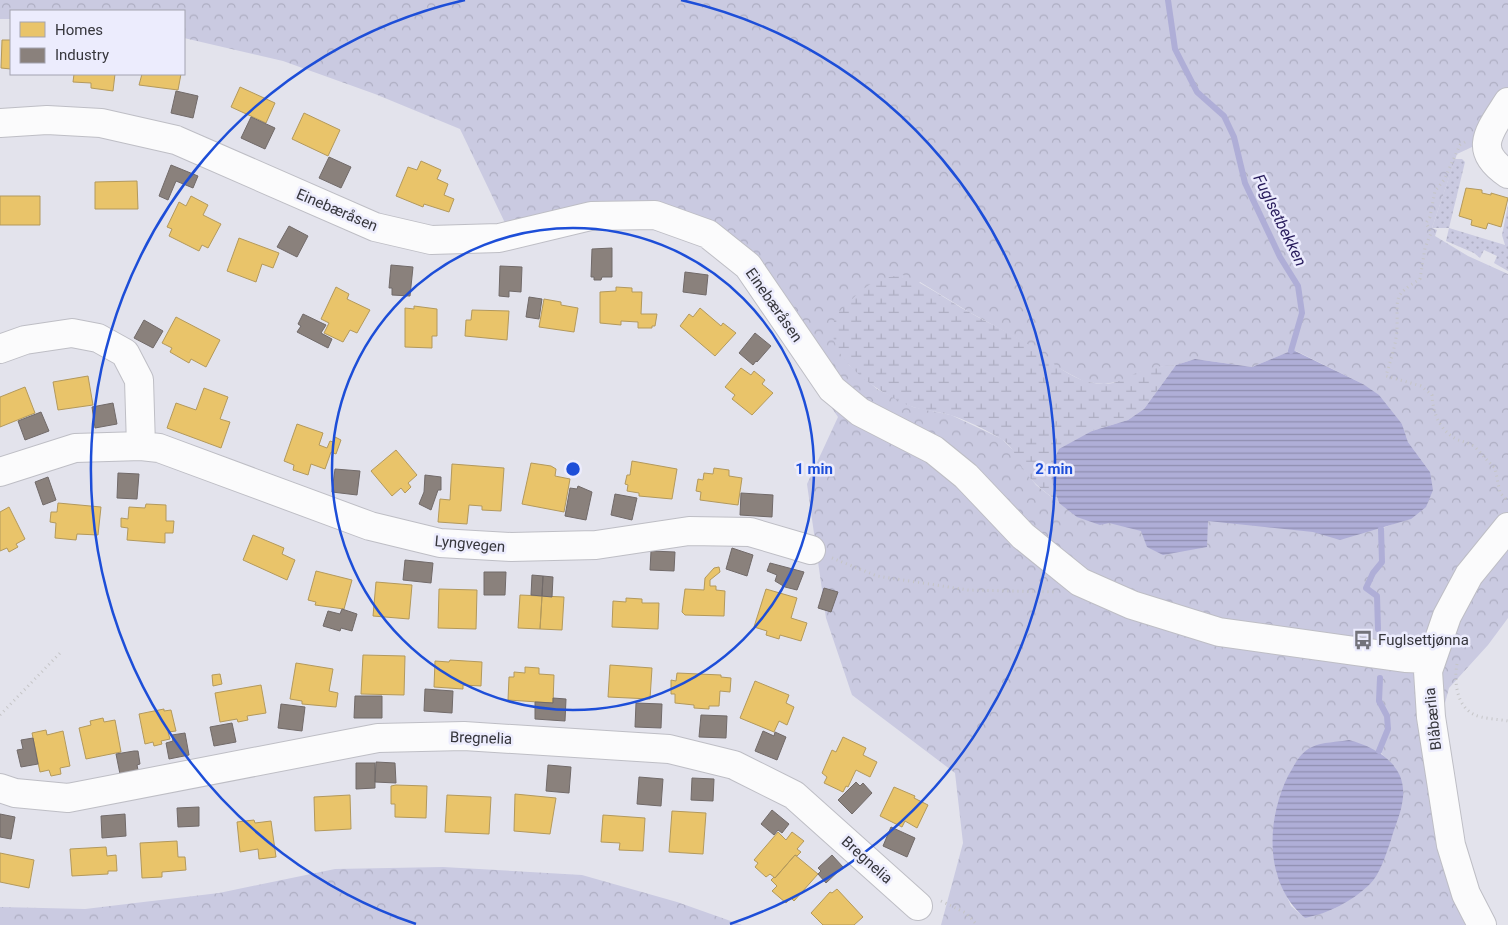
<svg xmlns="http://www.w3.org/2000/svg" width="1508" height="925" viewBox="0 0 1508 925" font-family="Roboto,sans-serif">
<defs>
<pattern id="grass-dots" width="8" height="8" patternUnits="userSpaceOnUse" patternTransform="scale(1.25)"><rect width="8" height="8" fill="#cacae1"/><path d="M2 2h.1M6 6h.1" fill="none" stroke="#aeaec2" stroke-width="1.8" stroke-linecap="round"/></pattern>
<pattern id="forest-crowns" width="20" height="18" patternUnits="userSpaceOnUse" patternTransform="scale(1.25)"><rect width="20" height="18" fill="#cacae1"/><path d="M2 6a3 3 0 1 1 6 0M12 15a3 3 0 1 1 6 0" fill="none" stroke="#aeaec2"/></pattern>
<pattern id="wetland-marsh" width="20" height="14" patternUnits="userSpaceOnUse" patternTransform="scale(1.25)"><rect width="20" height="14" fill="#cacae1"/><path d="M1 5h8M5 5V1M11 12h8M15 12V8" fill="none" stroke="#aeaec2"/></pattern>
<pattern id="water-rules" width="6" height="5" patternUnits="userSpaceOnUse" patternTransform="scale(1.25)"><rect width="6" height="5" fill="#afaed7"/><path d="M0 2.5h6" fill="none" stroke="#8f8eb0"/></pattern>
</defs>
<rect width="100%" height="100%" fill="#e3e3ec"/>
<path fill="url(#grass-dots)" d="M1455,159H1462L1465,162L1449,228L1505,245L1502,235L1508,205V271L1494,263L1497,256L1484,250L1480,258L1474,253L1446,241L1449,228H1432Z"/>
<path fill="url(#forest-crowns)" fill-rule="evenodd" d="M0,0H1508V87L1472,147L1457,154L1432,228L1437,230L1435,236L1468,256L1508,274V618L1488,645L1449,688L1437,733L1449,842L1491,921L1496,925H941L963,843L955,773L852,695L826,618L807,484L838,417L716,238L576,211L533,215L506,225L460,129L375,94L283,61L184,38V11H11V19H0ZM920,282L969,312L1021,340L1051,364L1085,382L1104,384L1122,381L1139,372L1158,367L1176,365L1195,359L1252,367L1291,351H1296L1363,384L1402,424L1408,442L1430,472L1393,524L1380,529L1059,503L1036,485L1024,470L1016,453L1002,439L951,415L913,407L877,389L848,364ZM1379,751L1395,767L1402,784L1305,918L1291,906L1276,872Z
M443,867L582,875L677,902L742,925H0V907L85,909L219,893L335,869Z"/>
<path fill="url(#wetland-marsh)" d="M903,275C927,285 947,300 969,312C986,322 1004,330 1020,339C1047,356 1069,383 1103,384C1117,384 1126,378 1138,372C1150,367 1163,366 1176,365L1144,409L1128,420L1092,431L1053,485L1059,503C1047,493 1035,485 1025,472C1017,461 1015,447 1001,439C987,430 966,420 950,415C938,411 924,411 913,407C886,397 841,368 834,340C831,329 833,317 842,309C864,288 871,278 903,275Z"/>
<path fill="url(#water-rules)" d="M1293,350L1363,384L1379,395L1402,424L1408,442L1430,472L1433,490L1426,507L1411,519L1340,540L1313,532L1208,521L1207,547L1163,555L1147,547L1141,531L1109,523L1100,525L1077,517L1059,503L1053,485L1051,466L1059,449L1092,431L1128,420L1144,409L1176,365L1195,359L1252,367Z
M1349,740C1379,748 1410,767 1402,804C1400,816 1394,828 1391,840C1386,854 1380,875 1369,885C1351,902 1329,913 1305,918C1264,883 1266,821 1288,776C1294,766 1300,752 1312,747C1322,742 1338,742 1349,740Z"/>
<path fill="#e9c46a" stroke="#b3995c" d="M2,40H11V69L1,68Z
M74,74H115L113,91L91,88V83L73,82Z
M142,74H181L178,90L139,85Z
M240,87L275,103L266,123L231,107Z
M304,113L340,130L328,156L292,139Z
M421,161L441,170L437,179L448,184L444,195L454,199L449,212L424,204L423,207L396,196L408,167L417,170Z
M137,181L138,209H95V182Z
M1466,188L1482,190V193L1491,195V193L1508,198L1501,227L1488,223L1486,229L1471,225L1472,220L1459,216Z
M0,196H40V225H0Z
M191,196L208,205L203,215L221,224L208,248L202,245L199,251L169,236L172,229L167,227L179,202L186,206Z
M239,238L279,253L273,268L262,264L256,282L227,271Z
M336,287L349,294L347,299L370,310L357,333L350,330L343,342L324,333L329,323L321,319Z
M616,287L632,288V292H642L641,314H657L655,326H652V328H638V322L621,321V325L600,323V292L616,291Z
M544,299L561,302V305L578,308L574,332L539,327Z
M414,306L437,309V336H432V348L405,347V308L414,309Z
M700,308L721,326L723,323L736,333L715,356L680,326L689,314L693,317Z
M472,310L509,311L507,340L465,336L466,320H471Z
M176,317L220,340L206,367L191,359L189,363L170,352L172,348L162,343Z
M741,368L751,375L754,371L765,380L762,384L773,393L752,415L732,399L735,395L725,387Z
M88,376L93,405L58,410L53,382Z
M25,387L35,413L0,427V397Z
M204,388L228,397L220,419L230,422L221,448L167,428L176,403L196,410Z
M297,424L323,433L319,445L327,448L330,441L333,442L335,437L341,440L336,454L331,452L325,469L311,464L308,475L293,470L294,465L284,461Z
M396,450L417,475L408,483L411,487L405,493L401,488L392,496L371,471Z
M632,461L677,469L672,499L639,496V493L627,491L628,485L625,484L627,475H630Z
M531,463L551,466L556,469L555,476L570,479L564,512L522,504Z
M452,464L504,468L501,511L482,510V506L469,505L467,524L438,522L440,499L450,500Z
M714,468L729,470V476L742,478L738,505L700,500L701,492L696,491L698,479L703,480L704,473L713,474Z
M58,503L101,507L98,535L77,534L76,540L55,538L56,523L50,522L51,512H57Z
M146,504L166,505V521H174L173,533H165V543L127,540L128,528L121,527V518L128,519L129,507L145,508Z
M9,507L25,539L16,544L18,547L9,552L7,548L0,551V512Z
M253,535L284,548L282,554L295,560L287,580L243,560Z
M719,567L720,572L710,580V586H716V590L725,591L724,616L685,615L682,612L685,589L704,590L705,578L714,568Z
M316,571L352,580L344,609L315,605L316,602L308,600Z
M376,582L412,585L409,619L373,616Z
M439,589L477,590L476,629L438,628Z
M766,589L797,598L791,618L807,623L801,641L780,635L779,639L766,635L767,631L754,627Z
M520,595L542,596L540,629L518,628Z
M542,596L564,597L562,630L540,629Z
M626,598L642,599V603H659L658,629L612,627L613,601L626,602Z
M363,655L405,656L404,695L361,694Z
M450,660L482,662L481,686L463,685V689L434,687L435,661L449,662Z
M296,663L333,669L329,691L338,693L336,707L302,704V701L290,699Z
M610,665L652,668L650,699L608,697Z
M525,667L539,668V674L554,675L553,703L508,700L509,677H514V672L525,673Z
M677,673L721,675V677L731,678L730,692L720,691L719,706H709V709L694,708V705L675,703V694H671V680L676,681Z
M220,674L222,684L213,686L212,675Z
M755,681L789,695L786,703L794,707L787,725L779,721L774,732L740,718Z
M261,685L266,713L247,716L248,720L238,722L237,719L220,722L215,693Z
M164,709V711L171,710L176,731L168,732L170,739L161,741L162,744L154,746L153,742L145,744L139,714Z
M103,718L104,722L115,720L121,752L86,759L79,728L91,725L90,721Z
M46,730L47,735L63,731L70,766L60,768L61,774L51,776L49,770L40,772L32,733Z
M843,737L866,748L863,755L877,762L870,777L856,770L848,787L846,786L843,792L824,783L827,777L822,773L832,750L836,752Z
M396,785L427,786L426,818L395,817V804H391V786Z
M894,787L915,796L914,798L928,805L917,828L905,821L902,827L880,816Z
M515,794L556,798L550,834L514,831Z
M350,795L351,829L315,831L314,797Z
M447,795L491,797L489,834L445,832Z
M672,811L706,813L703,854L669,852Z
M603,815L645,818L643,851L619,850L620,843L601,842Z
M254,820L255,823L271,821L276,857L259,859L258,849L240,852L237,822Z
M778,832L786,840L792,832L804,841L797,849L801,852L797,856L795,855L775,878L770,874L766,877L755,867L758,863L754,860Z
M177,841L178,857H185L186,870L162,872V877L142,878L140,843Z
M106,847L107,856L116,855L117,871H108V874L72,876L70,849Z
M0,853L34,860L29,888L0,882Z
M795,855L818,874L794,901L791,898L786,903L772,891L777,886L771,880L774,877L775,878Z
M837,889L863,917L854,925H823L811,913L830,892L832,893Z"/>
<path fill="#8a817c" stroke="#716a69" d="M176,91L198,96L193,118L171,113Z
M251,117L275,128L265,149L241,138Z
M329,157L351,167L341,188L319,178Z
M171,165L198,176L193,188L176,181L168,200L159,196Z
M289,226L308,236L297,257L277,247Z
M612,248V277H602L601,280H594V277H591L592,249Z
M391,265L413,267L410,296L392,295V288H389Z
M500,266L522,267L521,292L509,291V297L499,296Z
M685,272L708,275L706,295L683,292Z
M529,297L542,299L539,319L526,317Z
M303,314L326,325L321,333L332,339L328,348L297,332L301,326L298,324Z
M144,320L163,331L153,348L134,338Z
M755,333L771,346L757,362L756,361L753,365L739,353Z
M113,403L117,424L95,428L92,407Z
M41,412L49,431L25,440L18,421Z
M335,469L360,471L357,495L332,492Z
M118,473L139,474L137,499L117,498Z
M425,475L441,477V490H438L431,510L419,504L424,492Z
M48,477L56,500L43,505L35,482Z
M578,486L592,492L586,520L565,516L570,488L577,489Z
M741,493L773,495L772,517L740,515Z
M615,494L637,498L632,520L611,515Z
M732,548L753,555L747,576L726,569Z
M651,551L675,552L674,571L650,570Z
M405,560L433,563L431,583L403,580Z
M770,563L804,572L797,590L785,587L775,581L777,575L767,571Z
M484,572H506L505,595H484Z
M532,575L543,576L542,596L531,595Z
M543,576L553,577L552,597L542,596Z
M824,588L838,592L831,612L818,608Z
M342,609L357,614L352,631L341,628L340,631L323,626L328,611L340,614Z
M425,689L453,691L452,713L424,711Z
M355,696H382V718H354Z
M553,698L566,699L565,721L535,719V702L553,703Z
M636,703L662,704L661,728L635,727Z
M281,704L305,707L302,731L278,728Z
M701,715L727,716L726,738L699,737Z
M232,723L236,742L214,746L210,727Z
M763,731L774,736L775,732L786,737L777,760L755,751Z
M185,733L189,755L169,759L166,743L173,741L172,735Z
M33,738L38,764L21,767L17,750L23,749L21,740Z
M134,751H138L140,764L137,765L138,770L120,774L116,754Z
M376,762L395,763L396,783L375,782Z
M356,763H375V788L356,789Z
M548,765L571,767L569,793L546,791Z
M639,777L663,779L661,806L637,804Z
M692,778L714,779L713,801L691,800Z
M856,782L860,786L863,783L872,793L852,814L838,800Z
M199,807V826L178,827L177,808Z
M772,810L789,824L782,833L778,830L774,835L761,824Z
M0,814L15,817L11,839L0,837Z
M125,814L126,836L102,838L101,816Z
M891,827L915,838L907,857L883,846Z
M832,855L843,867L826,883L818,874L821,871L818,868Z"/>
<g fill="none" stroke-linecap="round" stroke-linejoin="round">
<path stroke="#afaed7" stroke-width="6" d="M1168,0L1175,49L1197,92L1224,116L1234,137L1245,183L1280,257L1298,286L1302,313L1291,351
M1378,629L1377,596L1366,588L1373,573L1382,562L1381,529
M1379,751L1388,729L1387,716L1379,701L1380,678"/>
<defs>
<path id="minor" d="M1508,102C1489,132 1472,150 1508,174
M0,123L47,120L101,123L176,140L375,227L431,240L499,238L591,216L655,215L708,234L748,266L832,389L860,412L934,450L966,476L1023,536L1080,582L1132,605L1219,632L1405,658L1431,659
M0,349L25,340L72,333L98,338L125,353L139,380L141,446L75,448L0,472
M141,446L159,448L370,526L440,543L511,547L596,545L689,531L750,532L811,550
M0,788L15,793L68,798L378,738L464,736L669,749L734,765L794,795L918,906
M1482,925L1466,894L1451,845L1431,717L1428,671L1447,616L1469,575L1508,527"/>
</defs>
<use href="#minor" stroke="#bebec5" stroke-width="30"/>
<path stroke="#c5c5c7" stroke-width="3" stroke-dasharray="1 4" stroke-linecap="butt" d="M1465,142L1460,145L1444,180L1435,191L1430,217L1426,223L1431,233L1425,248L1420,279C1392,296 1398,298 1397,327C1397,343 1390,361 1386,376L1421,386L1432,395C1433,414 1440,431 1458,440C1464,442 1472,444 1476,448C1483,455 1488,462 1495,468L1500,493L1508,501
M832,558L877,576L968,590L1054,592
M1457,664C1454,680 1456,705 1473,714C1482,719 1498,719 1508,721
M0,715L61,652
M941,901L966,913L977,925"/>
<use href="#minor" stroke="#fbfbfc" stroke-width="28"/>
</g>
<g fill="none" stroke="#1d4ed8" stroke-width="2.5">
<circle cx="573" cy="469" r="241"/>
<path d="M416 924A481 481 0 0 1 465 0M681 0A481 481 0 0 1 730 924"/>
</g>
<defs>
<symbol id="bus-bare" viewBox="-9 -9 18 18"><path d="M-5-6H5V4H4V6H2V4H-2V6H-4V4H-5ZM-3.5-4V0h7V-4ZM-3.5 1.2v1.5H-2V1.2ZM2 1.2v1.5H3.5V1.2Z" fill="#73737a" stroke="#ececfd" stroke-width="2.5" paint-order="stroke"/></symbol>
</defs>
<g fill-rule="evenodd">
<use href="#bus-bare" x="1349" y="626" width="28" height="28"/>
</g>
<g text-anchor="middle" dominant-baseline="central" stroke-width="5" stroke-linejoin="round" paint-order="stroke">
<g font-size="15" fill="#36363c" stroke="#ececfd">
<text transform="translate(337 210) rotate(23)">Einebæråsen</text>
<text transform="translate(774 305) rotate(55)">Einebæråsen</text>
<text transform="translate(470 544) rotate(5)">Lyngvegen</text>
<text transform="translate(1433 719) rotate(-96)">Blåbærlia</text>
<text transform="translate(481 738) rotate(2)">Bregnelia</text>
<text transform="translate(867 860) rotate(42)">Bregnelia</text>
</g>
<g font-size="15" fill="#36363c" stroke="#ececfd" text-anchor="start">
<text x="1378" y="640">Fuglsettjønna</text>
</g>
<g font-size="16" font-style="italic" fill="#281c5c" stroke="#ececfd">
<text transform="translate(1280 220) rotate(64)">Fuglsetbekken</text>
</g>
</g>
<circle cx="573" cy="469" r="8" fill="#1d4ed8" stroke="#ececfd" stroke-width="2.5"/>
<g font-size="15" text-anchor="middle" font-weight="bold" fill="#1d4ed8" stroke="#ececfd" stroke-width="5" stroke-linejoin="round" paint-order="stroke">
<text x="814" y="474">1 min</text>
<text x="1054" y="474">2 min</text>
</g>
<rect x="10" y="10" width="175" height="65" fill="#ececfd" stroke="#a3a3b0"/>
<rect x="20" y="22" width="25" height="15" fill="#e9c46a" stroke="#a3a3b0"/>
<text x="55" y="35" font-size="15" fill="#36363c">Homes</text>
<rect x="20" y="48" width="25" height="15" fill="#8a817c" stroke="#a3a3b0"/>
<text x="55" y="60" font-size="15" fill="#36363c">Industry</text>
</svg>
